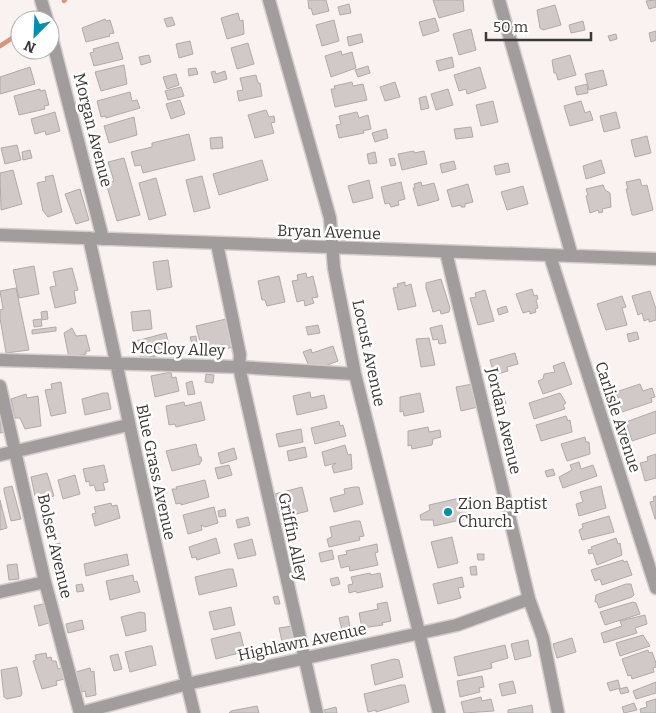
<svg xmlns="http://www.w3.org/2000/svg" width="656" height="713" viewBox="0 0 656 713" font-family="Bitter,serif">
<rect width="100%" height="100%" fill="#f9f2f0"/>
<g fill="none" stroke-linecap="round" stroke-linejoin="round">
<path stroke="#d9937e" stroke-width="4.5" d="M64,1L65,0
M0,46L20,33"/>
</g>
<path fill="#d0c9c7" stroke="#b0aaa8" d="M308,0H326L329,11L313,15L311,8L309,9Z
M433,0H463L464,11L439,18Z
M656,0V7L649,9L646,1Z
M349,4L351,13L340,15L338,7Z
M555,5L561,25L543,30L540,28L537,10Z
M238,13L240,21L243,20L244,34L227,39L221,18Z
M172,17L175,25L167,27L164,19Z
M435,18L439,31L423,36L419,22Z
M105,19L106,21L110,20L114,33L109,34L110,36L86,42L82,28Z
M334,20L339,41L322,46L316,25Z
M583,21L585,30L571,33L569,25Z
M471,29L476,50L459,55L453,34Z
M656,31V40L651,42L649,33Z
M361,34L363,42L349,46L347,37Z
M616,34L617,39L610,41L608,36Z
M190,41L193,54L179,58L176,44Z
M118,42L123,59L94,66L90,53L94,52L93,49Z
M248,43L254,64L237,69L231,48Z
M341,51L342,55L352,52L356,68L331,77L325,56Z
M149,55L151,62L141,65L139,57Z
M570,55L576,75L558,80L556,73H554L552,60Z
M452,57L454,67L439,71L436,61Z
M124,65L127,84L101,91L95,72Z
M368,66L370,73L358,77L355,70Z
M30,67L35,84L0,94V77Z
M480,67L486,88L467,94L466,89L459,91L454,75Z
M196,68L198,74L189,76L188,69Z
M603,70L607,85L589,90L585,74Z
M215,71L216,74L225,71L227,79L214,83L211,72Z
M176,74L179,85L167,89L163,77Z
M256,75L258,83H260L262,96L239,101L237,91L243,90L240,78Z
M352,82L353,86L363,84L367,100L335,107L331,89H335L334,86Z
M395,82L400,97L385,101L380,87Z
M587,84L588,93L577,95L575,87Z
M181,87L184,96L168,100L165,91Z
M40,89V91L45,90L49,105L44,106L45,109L19,115L14,96Z
M448,89L453,105L436,110L431,94Z
M130,92L132,101L137,100L140,108L106,118V116L101,117L97,101Z
M426,96L429,108L421,110L419,98Z
M180,100L185,114L171,119L166,104Z
M493,101L498,122L481,126L476,105Z
M581,101L585,113L590,111L593,120L570,126L564,106Z
M266,110L269,117L274,116L275,122L271,123L274,133L255,138L248,115Z
M55,112L60,131L46,135L45,131L35,134L31,119Z
M357,112L359,118L368,115L371,129L363,131L364,133L339,138L336,125L341,124L339,116Z
M616,112L620,128L604,132L600,116Z
M134,117L137,135L109,143L104,126Z
M471,127L473,137L456,139L454,129Z
M386,129L388,138L375,142L372,133Z
M189,134L195,160L143,173L141,165L135,166L131,152L152,147V143Z
M647,136L651,153L635,157L631,140Z
M222,137L223,148L211,149L210,138Z
M17,145L21,160L5,164L1,148Z
M30,150L32,158L23,160L22,152Z
M414,151V153L424,151L427,164L402,170L398,154Z
M375,152L377,163L369,164L367,154Z
M124,158L140,215L117,221L106,183L114,181L108,162Z
M394,158L396,165L391,166L389,159Z
M262,160L268,180L219,195L213,174Z
M601,160L605,173L586,179L583,166Z
M454,161L456,169L442,173L440,164Z
M508,163L510,172L496,175L494,166Z
M13,170L22,204L1,210L0,173Z
M53,175L62,212L48,217L43,211L37,183L46,181L45,177Z
M202,176L210,208L194,212L186,180Z
M156,178L166,215L149,220L139,183Z
M640,179L642,186L647,185L653,210L635,215H632L626,189H628L626,182Z
M369,180L373,198L353,203L348,186Z
M401,182L405,199L398,201L399,205L391,207L389,203L385,204L381,187Z
M421,182L422,186L434,183L439,200L418,206L413,188H415L414,184Z
M468,184L473,202L465,204V207H461V205L452,207L447,190Z
M603,185L605,190L610,193L611,207L602,209L603,212L599,213L598,210L590,213L586,196L588,195L586,189Z
M523,186L528,204L507,210L501,192Z
M80,189L89,220L76,224L65,194Z
M168,260L172,287L157,290L153,262Z
M34,266L39,294L19,298L13,270Z
M72,268L78,290L74,291L76,303L55,308L50,287L56,286L53,272Z
M306,273L307,278L313,276L318,297L312,298L314,303L305,306L304,300L297,302L292,281L298,280L297,275Z
M279,276L285,302L267,306L265,300H262L258,281Z
M441,279L450,308L449,312L441,314L440,310L433,312L426,288V283Z
M405,282V286L411,284L416,306L398,310L393,288L398,287L397,284Z
M16,288L29,350L6,353L0,318V310L3,309L0,291Z
M532,289L534,296L537,295L538,299L536,300L538,308L535,309L536,312L530,314V311L523,313L516,294Z
M485,290L494,321L478,325L470,298L476,297L475,293Z
M650,291L656,309V320L649,322V319L644,321L642,313L638,315L632,296Z
M622,296L626,307L622,308L627,325L606,330L597,304Z
M506,306L508,312L499,315L497,309Z
M150,310L152,329L133,331L131,312Z
M47,311L48,319L42,320L41,312Z
M41,319L42,326L34,327L33,320Z
M226,319L233,347L203,354L196,326Z
M318,325L320,333L308,335L306,327Z
M442,325L446,343L439,344L438,339L433,340L430,328Z
M56,327V331L32,334V330Z
M72,328L76,336L86,335L90,351H86V354L69,358L64,333Z
M637,332L639,339L629,342L627,334Z
M166,333L171,353L141,359L136,341Z
M196,336L197,344H192L190,337Z
M429,338L435,365L421,367L416,339Z
M333,346L338,361L320,368L315,367L314,364L309,366L303,352L311,349L312,353Z
M515,353L518,364L507,367L508,371L494,375L490,360Z
M564,362L572,384L543,394L538,381L543,379L544,374L555,372L553,366Z
M171,372L172,378L176,377L179,391L155,397L151,376Z
M206,374L214,375L213,383L205,382Z
M192,381L195,394L188,395L186,383Z
M61,382L66,413L51,416L45,390L52,389L51,384Z
M473,384L478,407L461,411L456,387Z
M640,384L643,391L652,388L655,397L651,398L652,402L622,412L616,392Z
M310,392L311,398L324,395L327,408L297,415L293,396Z
M103,393H108L111,409L85,415L82,399Z
M420,393L424,412L404,416L403,411L400,412V397Z
M560,393L566,403L563,405L565,409L534,419L529,403Z
M26,394L27,398L38,396L41,426L25,429L20,418H15L11,399Z
M504,398L506,403L500,406L498,400Z
M184,402L185,406L201,402L205,420L176,427L175,424L169,425L166,406Z
M656,411V433L632,441L626,422Z
M0,412L5,432L0,433Z
M566,416L568,421L570,420L572,432L541,441L536,425Z
M339,421L340,426L343,425L346,436L315,444L311,428Z
M428,427L429,432L440,430L441,437L433,439L432,445L412,449L411,445L408,446V431Z
M301,429L303,442L279,447L276,434Z
M585,437L586,442H589L590,454L567,461L561,444Z
M196,444L199,457H201L202,461L200,462V464L172,471L166,451Z
M345,445L348,455L351,454L352,469L334,473L332,466L336,463L325,466L322,452Z
M305,447L307,457L289,461L287,451Z
M234,448L237,459L221,464L218,453Z
M656,454V478L645,481L640,463L648,461L647,457Z
M579,462L581,469L593,465L597,476L563,488L559,477L572,470L570,465Z
M104,465L108,482L103,483L105,490L96,491L94,485L90,486L89,481L86,482L83,469Z
M229,465L232,475L218,479L215,468Z
M553,469L555,475L547,477L545,471Z
M47,473L54,496L46,498L45,493L35,496L31,477Z
M75,475L80,494L63,499L58,480Z
M205,480L209,497L181,505V503L176,504L172,489H177L176,487Z
M12,486L21,519L11,521L4,491V488Z
M601,486L606,508L579,516L576,504L583,502L580,492Z
M302,487L308,511L281,518L275,494Z
M354,487H359L363,504L334,512L330,498L345,494L344,489Z
M656,496V519H655L650,502L654,501L653,497Z
M464,497L465,501L471,504L472,507L468,513L469,518L434,526L433,520H421L420,515L430,510L429,505Z
M0,500L7,528L0,530Z
M111,503L112,506L117,505L120,518L95,526L92,514L96,513L94,507Z
M214,507L218,523L205,527L201,525L202,530L188,534L183,515Z
M225,509L226,516L219,517L218,511Z
M609,516L614,532L582,540L579,530L583,528L582,524Z
M248,517L250,525L238,528L236,520Z
M355,521H360L364,536L359,537L360,540L329,547L327,539L332,537L330,527Z
M452,537L458,563L438,568L431,542Z
M216,538L220,553L197,560L196,557L192,558L189,547Z
M616,538L618,544L620,543L622,555L597,565L593,553L589,554L588,550L592,549L591,547Z
M252,539L256,555L238,559L234,544Z
M60,543L61,549L50,552L49,546Z
M377,544L378,552L375,553L378,565L350,571L349,566L341,568L338,556L347,554L346,551Z
M332,550L334,559L321,562L319,553Z
M127,554L129,565L86,576L84,564Z
M477,554H484V560H478Z
M623,560L624,562L627,561L632,575L602,585L600,579L595,581L591,570Z
M17,564L19,579L9,580L7,565Z
M476,566L477,575H471L470,567Z
M228,569H233L237,586L199,595L195,577Z
M370,573L371,575L380,573L383,587L357,593L356,591L349,593L348,585L353,584L351,577Z
M133,575L134,582L137,581L140,592L110,600L106,581Z
M338,577L340,584L332,586L330,579Z
M462,577L464,587L458,588L461,598L438,604L433,584Z
M82,584L84,591L77,592L76,585Z
M626,584H631L634,595L632,597L599,608L597,602H595L596,595Z
M278,596L280,604H275L273,597Z
M387,602L391,621L382,623L383,625L362,628L359,613L378,609L377,604Z
M633,602L636,603L640,614L605,625L600,612Z
M47,603L52,622L39,626L34,606Z
M231,607L235,625L214,630L209,612Z
M140,612L145,613L146,631L126,636L121,617Z
M645,615L647,624L635,628L637,633L604,643L601,633L622,626L620,621Z
M348,616L351,632L343,634L339,618Z
M82,620L84,629L68,633L66,624Z
M292,626L295,644L283,646L279,628Z
M240,632L244,648L235,650L236,654L231,655L216,659L211,639Z
M643,635L650,646L620,656L616,643Z
M572,638L576,652L557,658L553,644Z
M528,640L531,656L515,660L511,644Z
M505,645L508,658L491,663L492,668L458,676L454,657Z
M149,646H152L156,665L130,672L125,652Z
M648,650L649,653L652,652L656,663V667L653,668L654,672L632,679L631,675L628,676L622,659Z
M46,653L47,658L51,657L52,661H56L58,669L63,668L65,679L56,681L57,685L42,689L33,661L36,660L35,655Z
M118,654L122,669L114,671L110,656Z
M394,659L399,660L403,677L375,685L371,665Z
M17,667L22,693L21,696L7,699L4,697L1,670Z
M90,668L91,672L94,671L96,695L86,697L85,691L82,692L76,672Z
M482,676L484,687L479,688L480,692L460,697L457,681Z
M618,680L620,688L610,691L607,683Z
M513,681L516,693L502,696L499,684Z
M656,682V693L636,699L633,691Z
M400,685H405L409,702L376,712V710L368,712L364,694Z
M627,687L629,692L621,694L619,689Z
M481,697L482,701L491,699L494,711L464,713L461,702Z
M656,699V713H641L640,709L647,707L646,702Z
M634,703L637,710L624,713L622,707Z
M532,705L533,713H508V710Z
M257,706L259,713H229L231,711Z
M336,707L337,713H325L324,710Z"/>
<g fill="none" stroke-linecap="round" stroke-linejoin="round">
<defs>
<path id="minor" d="M41,0L47,20
M269,0L330,218L334,268L355,374L439,713
M499,0L572,256
M50,31L103,239
M0,235L656,259
M89,238C124,396 156,555 194,713
M217,244L240,355L239,367L317,713
M446,252L529,599L543,638L558,713
M550,256L656,588
M0,360L239,367L355,374
M0,386L45,582L80,713
M0,455L128,425
M0,592L45,582
M80,713L187,684L457,625L529,599"/>
</defs>
<use href="#minor" stroke="#d3cdcb" stroke-width="15"/>
<use href="#minor" stroke="#a09d9c" stroke-width="12"/>
</g>
<circle fill="#008faa" stroke="#fff" stroke-width="2" cx="448" cy="512" r="5"/>
<g text-anchor="middle" dominant-baseline="central" stroke-width="5" stroke-linejoin="round" paint-order="stroke">
<g font-size="16" fill="#3b3837" stroke="#fff">
<text transform="translate(93 130) rotate(76)">Morgan Avenue</text>
<text transform="translate(329 232) rotate(2)">Bryan Avenue</text>
<text transform="translate(178 349) rotate(2)">McCloy Alley</text>
<text transform="translate(369 353) rotate(78)">Locust Avenue</text>
<text transform="translate(618 417) rotate(72)">Carlisle Avenue</text>
<text transform="translate(504 421) rotate(77)">Jordan Avenue</text>
<text transform="translate(156 472) rotate(78)">Blue Grass Avenue</text>
<text transform="translate(293 537) rotate(78)">Griffin Alley</text>
<text transform="translate(55 546) rotate(77)">Bolser Avenue</text>
<text transform="translate(302 642) rotate(-12)">Highlawn Avenue</text>
</g>
<g font-size="16" fill="#3b3837" stroke="#fff" text-anchor="start">
<text x="458" y="503">Zion Baptist<tspan x="458" dy="18">Church</tspan></text>
</g>
</g>
<g transform="translate(35 35) rotate(204)"><circle r="24" fill="#ffffff" stroke="#b1afaf"/>
<path d="M0-4L9 19L0 12L-9 19Z" fill="#008faa"/>
<text y="-8" font-size="14" font-weight="bold" text-anchor="middle" fill="#3b3837">N</text>
</g>
<path d="M486 32v8h105v-8" fill="none" stroke="#3b3837" stroke-width="2.5"/>
<text x="493" y="32" font-size="15" fill="#3b3837" stroke="#ffffff" stroke-width="4" paint-order="stroke">50 m</text>
</svg>
